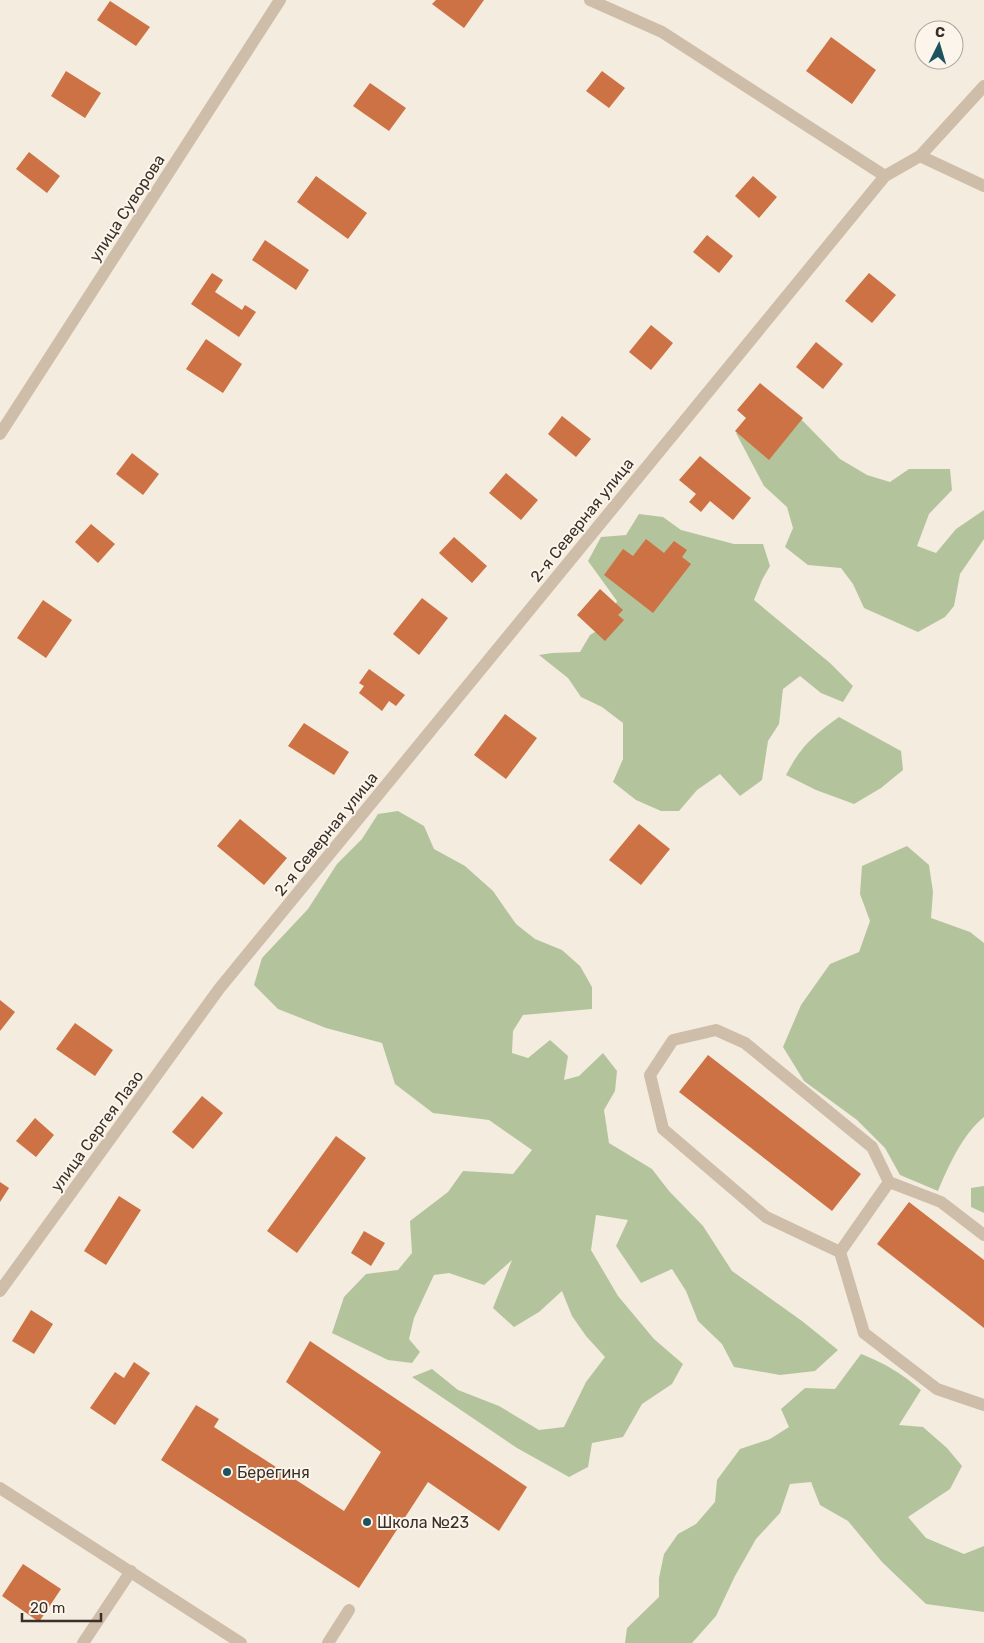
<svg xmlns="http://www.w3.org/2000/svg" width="984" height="1643" viewBox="0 0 984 1643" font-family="Rubik,sans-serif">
<rect width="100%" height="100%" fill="#f4ecde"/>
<path fill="#b3c49d" d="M796,414L840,459L867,475L890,482L909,469H950L952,490L929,514L917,546L936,553L956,529L984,510V539L960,574L954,606L945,617L918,632L864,608L853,584L841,568L808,565L785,547L793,528L787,507L764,486L736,433L774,428Z
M639,514L663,517L681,530L734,544H763L770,566L762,580L754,600L830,663L853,686L843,702L821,693L800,676L783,689L779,724L768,741L762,780L740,796L720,774L697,790L679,811H661L636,800L613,782L623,759V723L602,707L581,697L568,678L539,655L552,653L580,652L590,635L608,624L617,601L588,561L601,537L626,535Z
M839,717L901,751L903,770L881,788L854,804L816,790L786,775C801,746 813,736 839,717Z
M398,811L424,826L434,849L465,866L493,891L516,924L535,939L562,950L580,966L592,987V1009L523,1015L513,1031L512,1053L528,1058L550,1040L568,1056L564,1080L579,1076L603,1053L617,1071L615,1091L604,1110L609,1143L652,1169L669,1191L703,1226L732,1271L802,1321L838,1350L815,1371L780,1375L734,1367L722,1344L698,1321L686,1291L672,1269L641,1283L616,1246L628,1220L596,1215L591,1250L618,1296L654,1339L683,1364L672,1384L642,1404L623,1437L592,1443L588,1467L569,1477L517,1448L412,1377L432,1369L458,1390L499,1406L539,1430L564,1427L586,1382L605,1357L586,1336L572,1316L562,1291L539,1312L514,1327L493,1308L512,1260L484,1285L449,1273L434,1275L414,1318L409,1339L420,1352L412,1363L388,1360L332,1333L344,1297L366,1274L398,1270L412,1253L410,1221L448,1192L463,1171L513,1174L532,1150L489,1120L433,1113L395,1084L382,1043L326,1028L278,1009L254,985L262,958L308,909L337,864L362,839L378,814Z
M907,846L929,865L933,892L931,918L970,932L984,943V1117C962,1135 949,1165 938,1191L900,1175L885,1148L857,1120L804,1081L783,1047L801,1005L830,964L859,952L870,921L860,894L862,866Z
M984,1186V1213L971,1207V1188Z
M861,1354C886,1364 901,1373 921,1390L899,1425L923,1427L947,1448L962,1466L950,1489L908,1517L926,1538L964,1554L984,1546V1612L926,1604L882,1562L848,1521L820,1505L811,1482L790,1484L780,1513L756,1539L735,1576L716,1616L692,1643H625L627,1628L659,1597V1578L664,1554L678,1534L696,1524L715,1502L717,1480L740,1449L770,1439L789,1427L781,1409L805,1388L835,1389Z"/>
<path fill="#cc7244" d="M436,0H484L464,28L432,4Z
M110,1L150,27L136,46L97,20Z
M831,37L876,70L852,104L806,71Z
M66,71L101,93L85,118L51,96Z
M602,71L625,88L609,108L586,91Z
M370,83L406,108L389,131L353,106Z
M29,152L60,176L47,193L16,169Z
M316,176L367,213L348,239L297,202Z
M753,176L777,197L759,218L735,196Z
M707,235L733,256L719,273L693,252Z
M265,240L309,270L296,290L252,260Z
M212,273L223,280L215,292L242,310L245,305L256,312L239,337L191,304Z
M869,273L896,295L872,323L845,301Z
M651,325L673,343L651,370L629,352Z
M206,339L242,364L223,393L186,369Z
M816,342L843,364L823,389L796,367Z
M760,383L803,418L769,460L735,431L746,418L737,410Z
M562,416L591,439L576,457L548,434Z
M132,453L159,474L143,495L116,474Z
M700,456L751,498L733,520L710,501L701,512L689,502L696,494L679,480Z
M506,473L538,500L521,520L489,493Z
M91,524L115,544L98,563L75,542Z
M454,537L487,566L472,583L439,553Z
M646,539L664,553L674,541L687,550L682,557L691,564L653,613L604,575L623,549L633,556Z
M600,589L623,610L618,615L624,620L605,641L577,615Z
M422,598L448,618L419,655L393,634Z
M43,600L72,620L46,658L17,638Z
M369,669L405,695L396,706L389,701L382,711L359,693L364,686L359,683Z
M505,714L537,738L506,779L474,755Z
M304,723L349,752L334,775L288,746Z
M240,819L287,858L264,885L217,846Z
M639,824L670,849L641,885L609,860Z
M0,1000L15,1012L0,1031Z
M75,1023L113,1050L95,1076L56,1049Z
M708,1055L861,1174L832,1211L679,1092Z
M202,1096L223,1113L193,1149L172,1132Z
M35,1118L54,1135L36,1157L16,1141Z
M336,1136L366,1158L297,1253L267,1231Z
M0,1182L9,1188L0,1202Z
M119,1196L141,1210L106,1265L84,1251Z
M909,1202L984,1260V1328L877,1244Z
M364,1231L385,1243L371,1266L351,1253Z
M31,1310L53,1324L34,1354L12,1341Z
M310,1341L527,1487L499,1531L428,1482L359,1588L161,1460L196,1405L219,1419L214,1427L344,1511L381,1452L286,1382Z
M134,1362L150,1373L115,1425L90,1408L115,1372L124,1378Z
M23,1564L61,1589L39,1622L2,1596Z"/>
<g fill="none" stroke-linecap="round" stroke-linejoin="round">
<path stroke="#cdbda9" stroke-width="12" d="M590,0L662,32L885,176
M920,156L984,186
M0,434L280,0
M889,1182L941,1202L984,1235
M840,1252L889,1182L872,1147L745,1043L716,1030L673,1040L650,1075L663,1129L766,1217L840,1252L864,1333L937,1389L984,1405
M0,1291L219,989L885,176L920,156L984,86
M0,1488L241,1643
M83,1643L131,1571
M328,1643L349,1610"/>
</g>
<g fill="#1c535e" stroke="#fbf5eb" stroke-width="2">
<circle cx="227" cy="1472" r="5"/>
<circle cx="367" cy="1522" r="5"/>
</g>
<g text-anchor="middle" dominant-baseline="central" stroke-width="4" stroke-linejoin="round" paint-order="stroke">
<g font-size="16" fill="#3a3029" stroke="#fbf5eb">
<text transform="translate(127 208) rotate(-57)">улица Суворова</text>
<text transform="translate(582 520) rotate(-51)">2-я Северная улица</text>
<text transform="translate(326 834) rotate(-51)">2-я Северная улица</text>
<text transform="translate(97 1131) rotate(-54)">улица Сергея Лазо</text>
</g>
<g font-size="16" fill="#3a3029" stroke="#fbf5eb" text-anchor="start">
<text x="237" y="1472">Берегиня</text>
<text x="377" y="1522">Школа №23</text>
</g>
</g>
<g transform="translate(939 45) rotate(5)"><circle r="24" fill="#fbf5eb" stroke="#aea69d"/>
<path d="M0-4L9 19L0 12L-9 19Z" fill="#1c535e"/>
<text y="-8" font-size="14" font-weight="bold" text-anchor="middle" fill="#3a3029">С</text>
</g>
<path d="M22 1613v8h79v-8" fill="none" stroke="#3a3029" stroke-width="2.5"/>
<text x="30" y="1613" font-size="15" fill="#3a3029" stroke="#fbf5eb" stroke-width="4" paint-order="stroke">20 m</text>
</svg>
